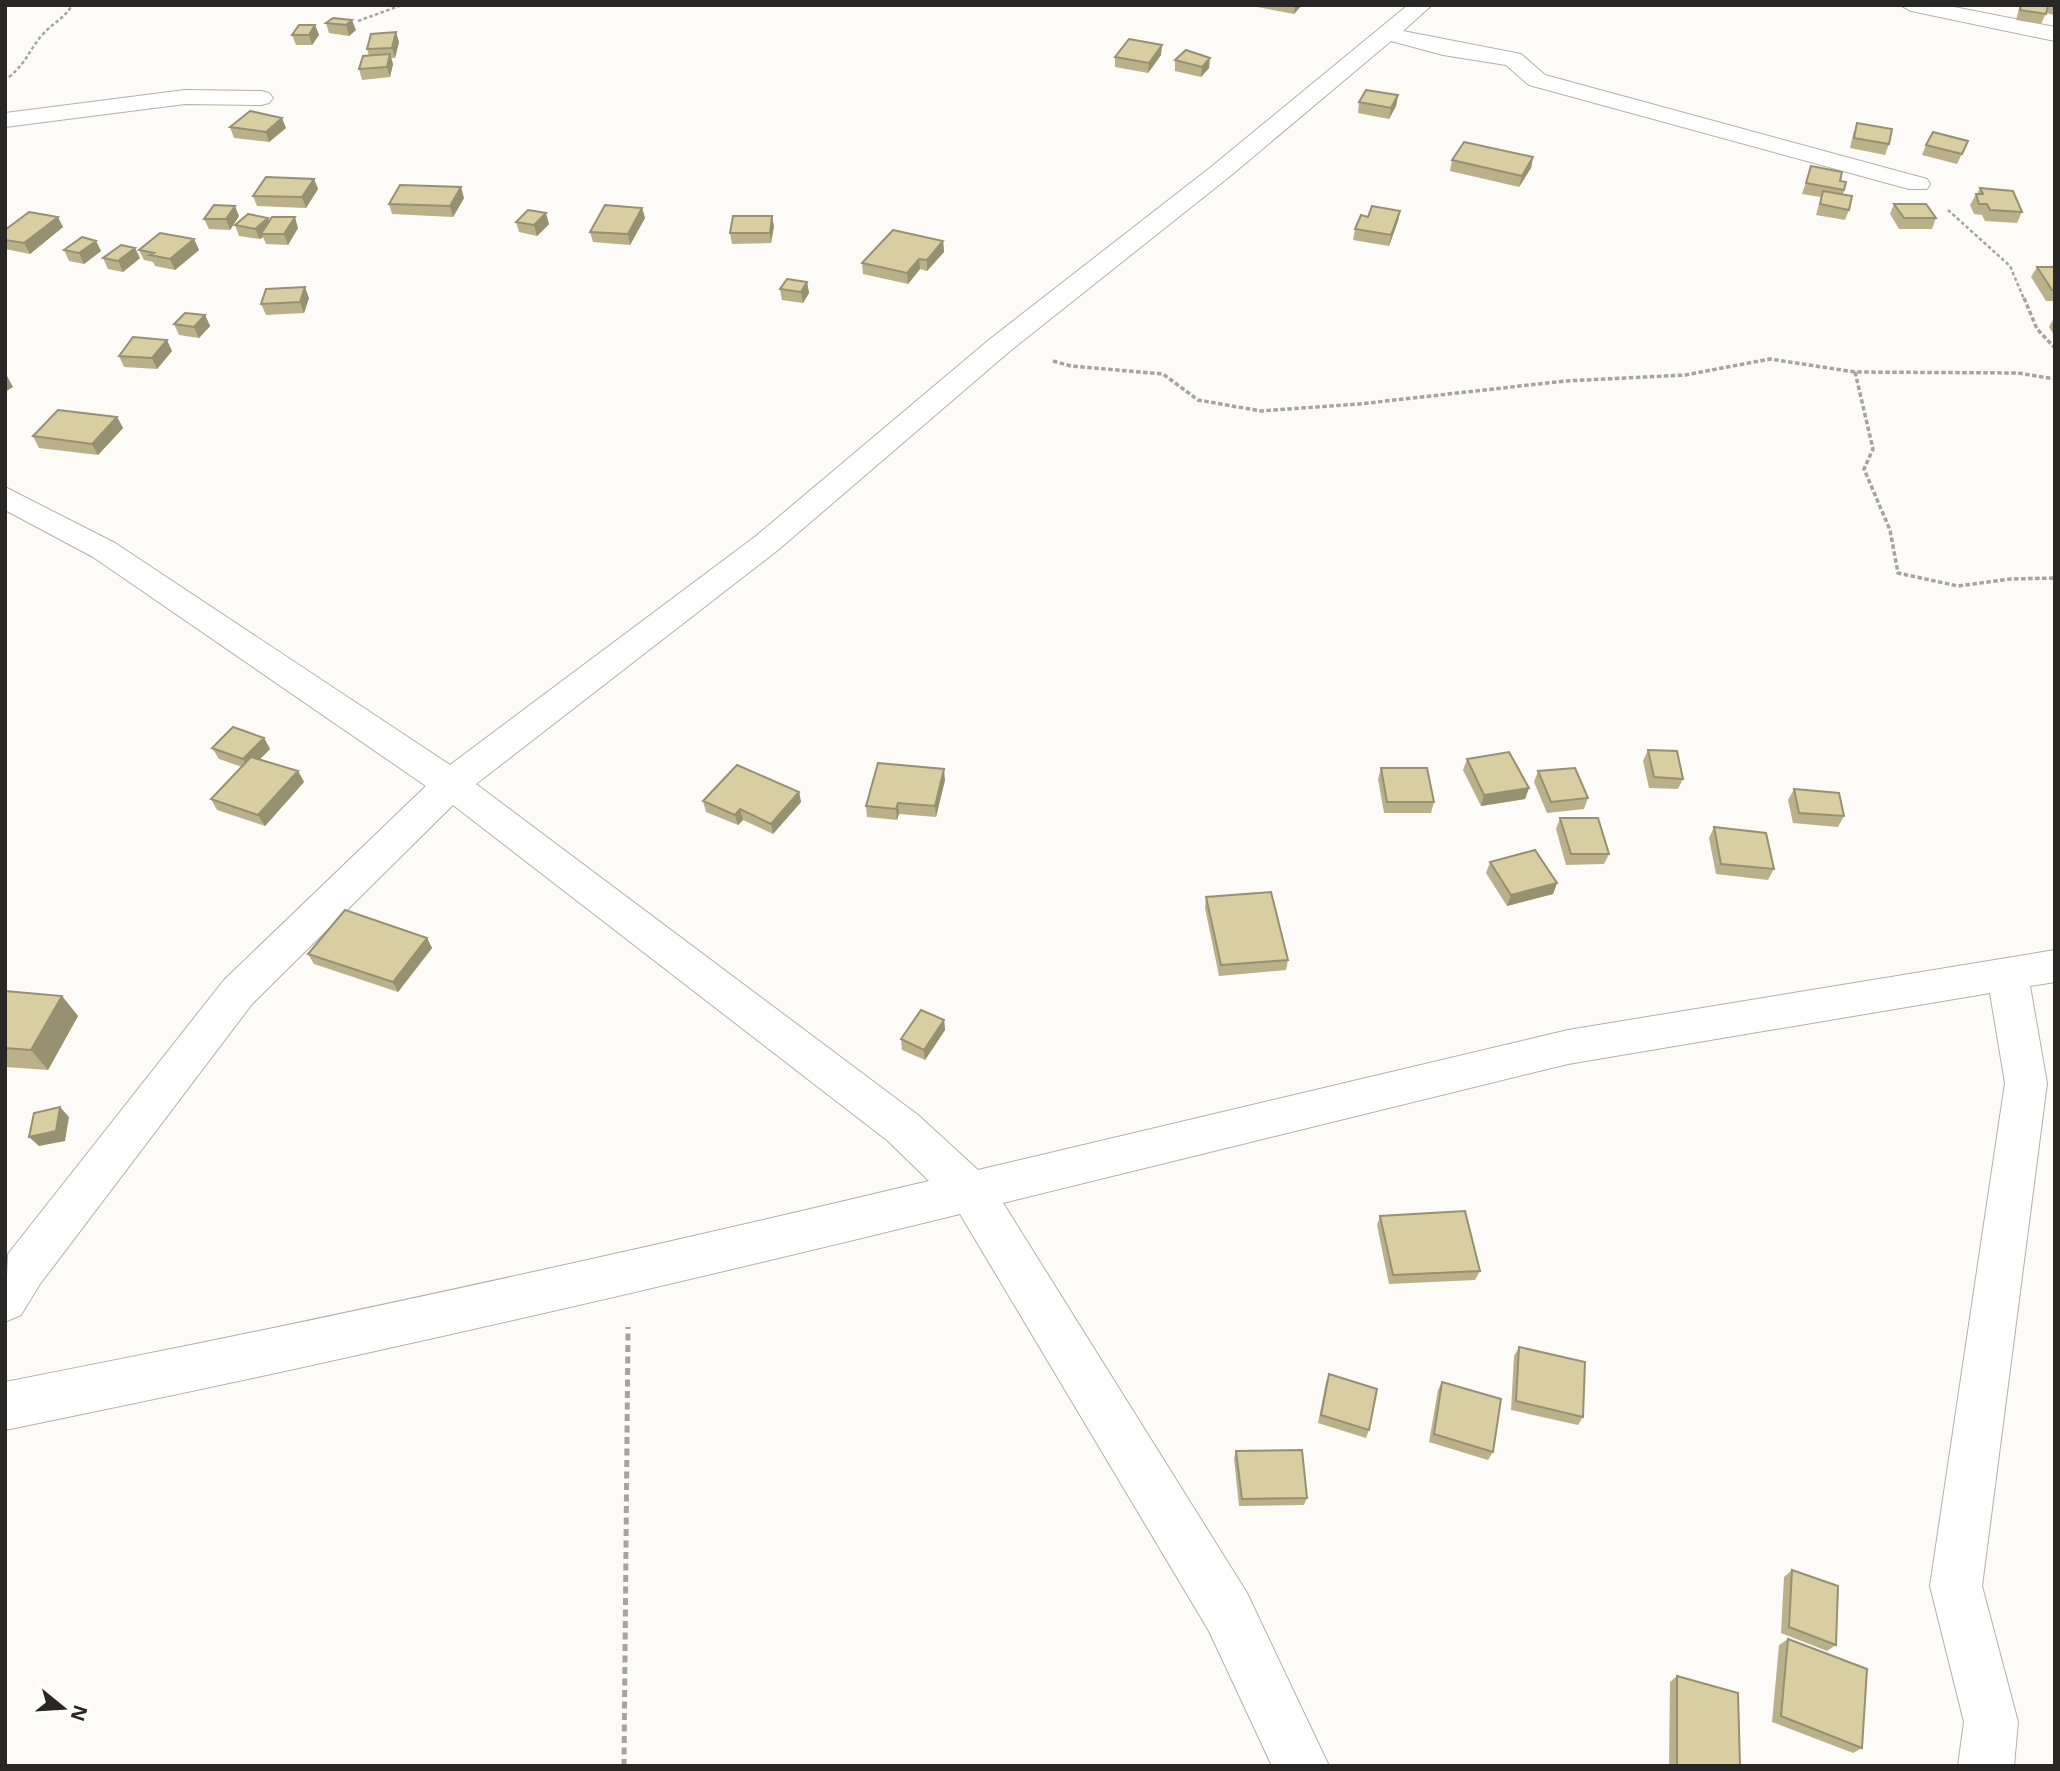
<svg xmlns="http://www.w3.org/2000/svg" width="2060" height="1771" viewBox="0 0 2060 1771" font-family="'Noto Sans',sans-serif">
<rect width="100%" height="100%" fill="#fcfbf7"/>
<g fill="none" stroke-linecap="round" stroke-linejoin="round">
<defs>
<path id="minor" d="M1408,5H1432L1403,31L1521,54L1545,75L1927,179L1930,184L1927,189H1909L1529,85L1506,65L1443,55L1391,41L1229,177L1010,351L778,550L476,784L918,1115L978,1170L1568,1030L2055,950V982L2030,986L2047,1083L1982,1586L2018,1722L2014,1766H1958L1964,1722L1930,1586L2005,1083L1990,993L1568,1064L1003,1203L1247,1593L1329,1766H1272L1209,1631L960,1214C643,1292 325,1365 5,1430V1382C315,1322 622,1254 929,1181L888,1141L453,805L252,1004L40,1284L21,1315L5,1322L8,1254L224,980L426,786L93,557L5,510V487L115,543L450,765L756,536L990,339L1211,167Z
M1900,5H1944L2055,27V41L1911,11Z
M185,90L261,91L269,93L273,98L269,103L261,105L185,104L5,127V113Z"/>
</defs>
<use href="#minor" stroke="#b2b1ad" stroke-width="2"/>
<path stroke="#a5a4a2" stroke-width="2.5" stroke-dasharray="3.5 2.5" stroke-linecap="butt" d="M358,21L402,5
M9,77C29,60 29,49 44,33C54,22 65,18 72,5
M1948,210L2010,266L2024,299"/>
<path stroke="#a5a4a2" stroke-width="3.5" stroke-dasharray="4.5 2.5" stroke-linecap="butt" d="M2024,298L2037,329L2055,348
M1053,361L1071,366L1163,374L1198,400L1261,411L1359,404L1565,381L1685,375L1770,359L1855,372L2018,373L2055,379
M1855,372L1873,449L1864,469L1890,530L1898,573L1958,586L2010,579L2055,578"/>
<path stroke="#a5a4a2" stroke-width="5" stroke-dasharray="7 4.5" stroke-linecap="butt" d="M624,1766L628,1327"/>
<use href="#minor" fill="#fff" fill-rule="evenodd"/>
</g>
<path fill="#bab18b" d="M1257,5H1302L1294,14L1257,7Z
M2020,5H2055V14L2054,15L2046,13L2041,24L2016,20Z
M333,18L356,30L349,36L329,33L326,23Z
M315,25L319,35L312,45H296L292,35Z
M399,42L395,58H391L393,64L390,77L362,80L359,69L369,56L367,49Z
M1161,55L1148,73L1115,67V57Z
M1175,60L1209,68L1201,77L1175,71Z
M1398,95L1396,106L1389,119L1358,113L1359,102Z
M1857,123L1889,144L1885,155L1850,148L1853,134Z
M230,127L286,128L269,142L234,138Z
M1968,141L1957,164L1922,155L1926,145Z
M1533,157L1531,168L1519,187L1450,171L1452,160Z
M1811,166L1840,181L1844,190L1843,194L1849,210L1845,220L1816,215L1821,197L1802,194Z
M314,179L318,189L306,208L257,206L253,196Z
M1980,188L2022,212L2017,223L1985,221L1982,215L1974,214L1970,205L1976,194H1977Z
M464,198L453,217L392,214L389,204Z
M1894,204L1936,218L1932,229H1899L1890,214Z
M642,208L645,218L630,245L593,242L590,232Z
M1400,211L1398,221L1389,246L1353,240L1355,229L1368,217Z
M239,216L230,230L209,229L204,219Z
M270,221L298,228L288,245L266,244L263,237L260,239L239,236L235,225Z
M516,222L549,224L537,236L519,232Z
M774,226L771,243L732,244L730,233Z
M63,227L30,254L5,249V230Z
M194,239L199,250L175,270L155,266L153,262L144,260L139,250Z
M96,241L101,251L84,264L69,261L64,250Z
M943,241L944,252L927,271L920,269L908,284L863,274L862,263Z
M103,258H140L123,272L108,269Z
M2037,267H2055V301H2046L2031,277Z
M807,282L809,293L803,303L782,300L780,289Z
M309,298L304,313L266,315L261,304Z
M205,315L210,326L199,338L179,335L174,324Z
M2055,316V337L2049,327Z
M172,351L157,369L124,367L119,356Z
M117,417L123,428L98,455L39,448L33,436Z
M264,738L270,749L260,759L298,771L304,782L265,826L217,810L211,799L242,767L219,759L212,748Z
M1648,750L1683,779L1678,789L1649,788L1643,761Z
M1467,759L1529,788L1525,799L1481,806L1463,770Z
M1381,768L1434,802L1431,813H1384L1378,779Z
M1538,771L1588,798L1584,809L1547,813L1534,782Z
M945,780L936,817L899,814L897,820L867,817L866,806Z
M1794,789L1844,816L1838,827L1793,823L1788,800Z
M799,792L801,802L773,834L743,820L738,825L706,812L703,801Z
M1560,818L1609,854L1604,864L1566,865L1556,829Z
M1714,827L1774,869L1768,880L1716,874L1709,838Z
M1490,862L1557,883L1553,894L1507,906L1486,873Z
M1206,897L1288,960L1286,970L1219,976L1205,908Z
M427,938L432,948L398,992L314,964L308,954Z
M5,991L62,996L78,1016L48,1070L5,1067Z
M944,1020L945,1030L925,1060L902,1050L901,1039Z
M1380,1216L1480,1271L1475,1280L1389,1284L1377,1225Z
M1519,1347L1583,1417L1578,1425L1511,1410L1514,1356Z
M1329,1374L1369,1430L1366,1438L1318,1423L1326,1382Z
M1442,1382L1493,1452L1488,1460L1429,1442L1438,1390Z
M1236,1451L1307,1498L1304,1505L1239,1506L1234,1458Z
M1792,1570L1836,1645L1827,1651L1781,1633L1784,1577Z
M1788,1639L1862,1748L1853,1753L1772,1722L1779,1645Z
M1677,1676L1740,1766H1669L1670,1682Z"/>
<path fill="#979071" d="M1295,5H1302L1294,14Z
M352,20L356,30L349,36L346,25Z
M315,25L319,35L312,45L309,35Z
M396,32L399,42L395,58L392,48Z
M1162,45L1161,55L1148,73L1149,63Z
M390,54L393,64L390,77L387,67Z
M1210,58L1209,68L1201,77L1202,67Z
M1398,95L1396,106L1389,119L1391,108Z
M282,118L286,128L269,142L266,132Z
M1533,157L1531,168L1519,187L1522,176Z
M314,179L318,189L306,208L302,197Z
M461,187L464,198L453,217L450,206Z
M235,206L239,216L230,230L226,219Z
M642,208L645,218L630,245L628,234Z
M1400,211L1398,221L1389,246L1391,235Z
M546,213L549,224L537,236L534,225Z
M772,216L774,226L771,243L770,233Z
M58,217L63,227L30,254L24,243Z
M295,217L298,228L288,245L284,234Z
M268,218L273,229L261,234L263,237L260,239L255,229Z
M194,239L199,250L175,270L170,259Z
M96,241L101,251L84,264L79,253Z
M943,241L944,252L927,271V260Z
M135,248L140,258L123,272L118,261Z
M919,259L920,269L908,284L907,273Z
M807,282L809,293L803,303L801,292Z
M305,287L309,298L304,313L300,302Z
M205,315L210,326L199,338L194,327Z
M167,340L172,351L157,369L152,358Z
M7,376L13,387L5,392V377Z
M117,417L123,428L98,455L92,444Z
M264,738L270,749L249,770L243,759Z
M944,769L945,780L936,817L935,806Z
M298,771L304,782L265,826L258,815Z
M1529,788L1525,799L1481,806L1484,795Z
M799,792L801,802L773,834L771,824Z
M898,803L899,814L897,820L896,809Z
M740,809L743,820L738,825L735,815Z
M1557,883L1553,894L1507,906L1511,895Z
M427,938L432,948L398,992L393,982Z
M62,996L78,1016L48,1070L31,1050Z
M944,1020L945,1030L925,1060L924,1050Z
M60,1107L69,1117L65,1141L39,1146L29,1137Z"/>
<path fill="#d8cea2" stroke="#979071" stroke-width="2" d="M2021,5H2048L2046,14L2020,10Z
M333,18L352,20L346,25L326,23Z
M299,25H315L309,35H292Z
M396,32L392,48L367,49L371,34Z
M1129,39L1162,45L1149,63L1115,57Z
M1186,50L1210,58L1202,67L1175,60Z
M390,54L387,67L359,69L363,56Z
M1366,90L1398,95L1391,108L1359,102Z
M250,111L282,118L266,132L230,127Z
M1857,123L1892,129L1889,144L1854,138Z
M1933,132L1968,141L1962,154L1926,145Z
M1464,142L1533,157L1522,176L1452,160Z
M1811,166L1842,172L1840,181L1846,182L1844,190L1806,183Z
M266,177L314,179L302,197L253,196Z
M400,185L461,187L450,206L389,204Z
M1980,188L2013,191L2022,212L1990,210L1987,204H1979L1976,194H1983Z
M1823,191L1852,196L1849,210L1820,204Z
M1894,204H1926L1936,218H1904Z
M214,205L235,206L226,219H204Z
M605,205L642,208L628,234L590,232Z
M1372,206L1400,211L1391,235L1355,229L1361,215L1368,217Z
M528,210L546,213L534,225L516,222Z
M29,212L58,217L24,243L5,240V230Z
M248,214L268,218L255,229L235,225Z
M733,216H772L770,233H730Z
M272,217H295L284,234H261Z
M893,230L943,241L927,260L919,259L907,273L862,263Z
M160,233L194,239L170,259L150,255L154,253L139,250Z
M82,237L96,241L79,253L64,250Z
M121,245L135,248L118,261L103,258Z
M2037,267H2055V290H2052Z
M787,279L807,282L801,292L780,289Z
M305,287L300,302L261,304L266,289Z
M185,313L205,315L194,327L174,324Z
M133,337L167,340L152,358L119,356Z
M58,410L117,417L92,444L33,436Z
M233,727L264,738L243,759L212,748Z
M1648,750L1677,751L1683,779L1654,777Z
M1509,752L1529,788L1484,795L1467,759Z
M251,757L298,771L258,815L211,799Z
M878,763L944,769L935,806L898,803L896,809L866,806Z
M737,765L799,792L771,824L740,809L735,815L703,801Z
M1381,768H1427L1434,802H1387Z
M1575,768L1588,798L1551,802L1538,771Z
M1794,789L1839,793L1844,816L1799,813Z
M1560,818H1598L1609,854H1571Z
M1714,827L1766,833L1774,869L1721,864Z
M1535,850L1557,883L1511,895L1490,862Z
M1271,892L1288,960L1221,965L1206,897Z
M345,910L427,938L393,982L308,954Z
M5,991L62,996L31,1050L5,1048Z
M921,1010L944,1020L924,1050L901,1039Z
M60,1107L56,1131L29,1137L34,1113Z
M1465,1211L1480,1271L1393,1275L1380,1216Z
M1519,1347L1585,1362L1583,1417L1516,1401Z
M1329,1374L1377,1389L1369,1430L1321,1415Z
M1442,1382L1501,1399L1493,1452L1434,1434Z
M1302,1450L1307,1498L1242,1499L1236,1451Z
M1792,1570L1838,1586L1836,1645L1789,1627Z
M1788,1639L1867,1669L1862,1748L1781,1716Z
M1677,1676L1738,1693L1740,1766H1677Z"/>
<rect width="2060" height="1771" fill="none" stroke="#282726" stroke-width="14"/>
<g transform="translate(63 1708) rotate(108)" stroke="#ffffff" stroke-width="5" paint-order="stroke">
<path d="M0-5L12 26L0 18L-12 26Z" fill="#282726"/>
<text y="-10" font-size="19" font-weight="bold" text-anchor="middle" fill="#282726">N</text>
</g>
</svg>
